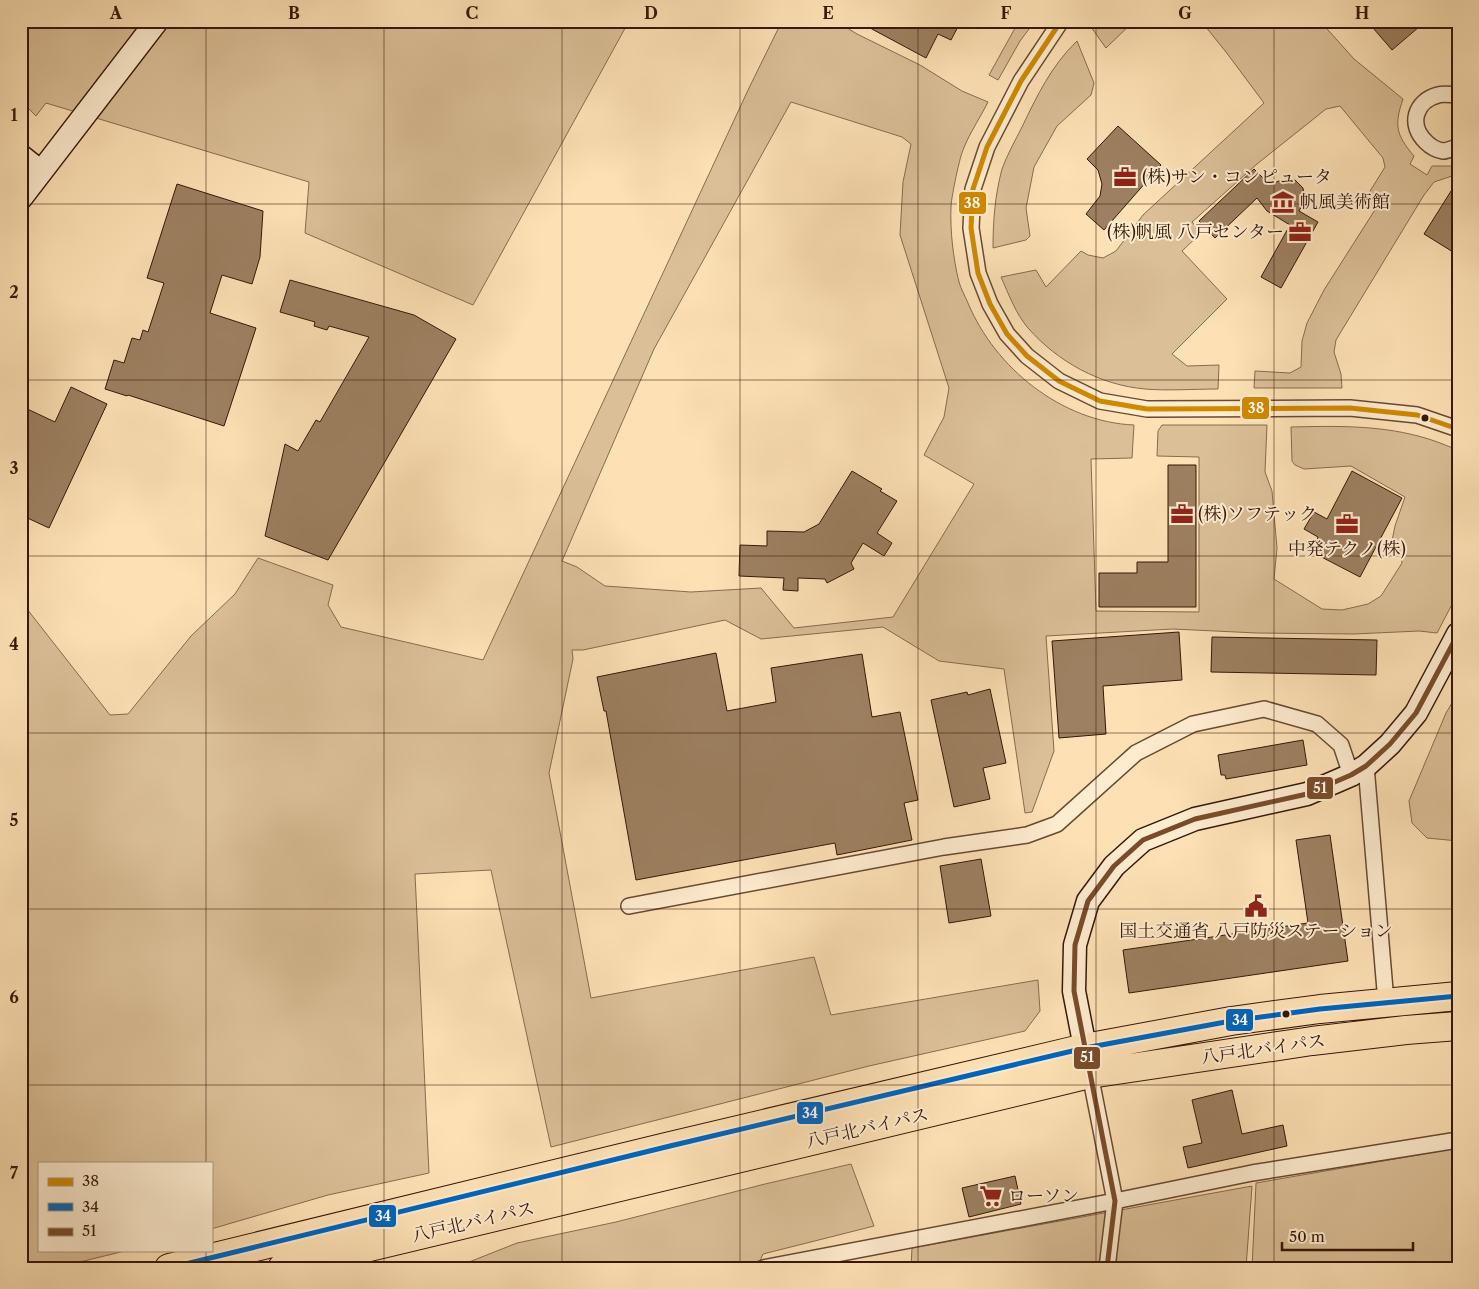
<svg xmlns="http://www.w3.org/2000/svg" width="1479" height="1289" viewBox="0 0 1479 1289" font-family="'Libre Caslon Text','Noto Serif JP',serif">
<rect width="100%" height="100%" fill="#fde1b5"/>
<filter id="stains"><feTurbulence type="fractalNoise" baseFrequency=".004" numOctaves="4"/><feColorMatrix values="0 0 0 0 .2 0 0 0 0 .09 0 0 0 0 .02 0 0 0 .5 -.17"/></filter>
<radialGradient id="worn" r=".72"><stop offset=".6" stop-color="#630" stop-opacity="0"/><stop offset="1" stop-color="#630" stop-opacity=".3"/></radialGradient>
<path fill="#dbbf97" stroke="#886b4f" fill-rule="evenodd" d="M21,21H629L473,305L305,233L309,182L46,103L36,116L21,101Z
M782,21H836L857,34L920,65L962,91L988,102C980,118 969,134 963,150C959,160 952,194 951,206C950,230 953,258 959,282C961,289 965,296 968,303C995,368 1062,422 1134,425L1132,458L1091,459L1096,611L1199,612V457L1157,456L1158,431L1162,425H1267L1265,472L1272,491L1277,548L1274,579L1322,609L1342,610L1368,604L1381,596L1402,563L1401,556L1391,546L1395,526L1405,497L1351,466L1304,469L1295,465L1292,461L1291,427C1334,426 1376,425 1418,436C1431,439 1445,445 1458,450V593L1437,633L1419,631L1354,634L1257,633L1173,629L1046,636L1054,751L1032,812L1025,813L1004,669L939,661L883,627L761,639L725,620L583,650H572L573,659L549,773L591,998L814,957L831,1015L1038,980L1040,1011L1025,1031L869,1066L551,1147L491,870L415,874L429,1173L328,1195L211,1229V1163H39V1250H129L55,1268H21V607L27,609L110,715L128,714L191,636L235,594L258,558L333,585L328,605L341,627L483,660L749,88ZM791,102L902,137L911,144L903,182L900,235L949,388L944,417L924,455L974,484L893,617L794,628L761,588L691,592L605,586L577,567L562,561L654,349Z
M1019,21H1035L1020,41L998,80L989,75Z
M1092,21H1134L1106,48L1091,27Z
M1201,21H1320L1354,59L1403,99C1394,125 1396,135 1414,156L1410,164L1427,175L1432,166H1458V174L1434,182L1424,195L1336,340L1334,352L1341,374L1342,388H1254L1255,371L1290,373L1301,367L1302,341L1307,323L1324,290L1378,205L1367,196L1385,167L1383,158L1340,106L1326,109L1257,164L1192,222L1201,233L1182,251L1227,299L1172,354L1187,366L1219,365L1218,389C1194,389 1168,391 1145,389C1100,385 1058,362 1028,328C1016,314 1009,295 1001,277L1036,270L1046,287L1081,251L1088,255L1103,258L1116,251L1143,215L1264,103L1226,52Z
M1077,41L1094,83L1091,95L1057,126L1034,167L1026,208L1030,236L1026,240L993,248C993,221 995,195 1002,169C1007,155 1015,141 1022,127C1037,96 1051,66 1077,41Z
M1458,693V841L1427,838L1412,823L1409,801L1446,713Z
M1458,1148V1268H1252L1256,1183Z
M851,1164L874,1226L763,1254L757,1268H454L517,1243L616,1222L765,1184Z
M1252,1186L1246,1268H911L912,1248Z"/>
<path fill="#9d8061" stroke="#361707" d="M857,21H961L951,40L938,34L926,58Z
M1367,21H1426L1392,50Z
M1118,126L1161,165L1104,230L1086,214L1100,196L1102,184L1098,170L1087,159Z
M1254,169L1270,185L1281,180H1295L1303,188L1305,200L1299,211L1318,222L1281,288L1261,277L1290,225L1267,211L1257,198L1215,238L1199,221Z
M1458,180V255L1424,234Z
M177,184L263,211L260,257L252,284L222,275L210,313L256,328L224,426L128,395L127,396L105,389L114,360L124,363L132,338L140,340L143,330L148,332L164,283L147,278Z
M290,280L414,315L456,339L328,560L265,536L285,444L298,451L316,420L320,422L369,337L329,326L327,330L314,326L315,322L280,312Z
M71,387L107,404L49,528L21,515V406L55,422Z
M1168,465H1196V607H1099V573H1137V562H1168Z
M852,471L882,489L880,491L897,501L877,533L892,543L884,556L863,543L851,563L854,569L827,583L825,579L798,578V591L783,590L784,578L739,576L740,545L767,546V531L804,532L819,524Z
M1352,471L1402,498L1360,577L1310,551L1318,537L1304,529L1314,512L1327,519Z
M1179,632L1182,680L1103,686L1106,734L1059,738L1052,641Z
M1212,637L1377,640L1376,675L1211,672Z
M716,653L727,711L776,702L771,668L862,654L872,717L900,712L918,800L904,803L912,840L837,855L835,843L636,880L606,711H604L597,677Z
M990,689L1006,763L983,768L990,799L954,807L931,700L967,692L968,695Z
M1303,740L1307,765L1226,779L1225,775H1221L1218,755Z
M1330,835L1348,961L1129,993L1123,950L1308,923L1296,840Z
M981,859L991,916L949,923L940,866Z
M1232,1090L1242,1134L1283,1125L1287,1146L1188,1168L1183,1147L1202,1143L1192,1100Z
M1015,1176L1021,1204L969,1217L962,1188Z"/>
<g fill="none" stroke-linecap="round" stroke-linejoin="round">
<defs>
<path id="street" d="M1061,21L1021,81L987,147L973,189L971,228L978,273L990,304L1007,334L1027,356L1059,381L1100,401L1147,409L1350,408L1417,415L1458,429
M1458,95C1452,95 1444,93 1438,95C1415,101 1408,125 1426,142C1430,146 1436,150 1443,151C1447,151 1453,148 1458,147
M1366,766L1386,1002
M629,906L944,847L1027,835L1057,824L1136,753L1193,724L1264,709L1317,724L1341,745L1351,775
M1090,1074L1115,1201L1107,1268
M763,1268L1115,1201L1252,1173L1458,1140"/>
<path id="secondary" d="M21,156L41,172
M21,198L157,21
M1088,1063L1074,991L1075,945L1088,901L1114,866L1143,840L1195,819L1307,794L1351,775L1366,766L1390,744L1416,713L1458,634"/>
<path id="highway" d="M169,1268L670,1146L1085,1048L1231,1021L1320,1009L1458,996
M282,1268L1090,1074L1312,1041L1406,1030L1458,1026"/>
</defs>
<use href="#street" stroke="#684a32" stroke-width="18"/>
<use href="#secondary" stroke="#361707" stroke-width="25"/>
<use href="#highway" stroke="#361707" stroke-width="30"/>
<use href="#street" stroke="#feeccf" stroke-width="15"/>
<use href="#secondary" stroke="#feeccf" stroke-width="22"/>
<use href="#highway" stroke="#fde1b5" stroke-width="28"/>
<defs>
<path id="bus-1" d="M1061,21L1021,81L987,147L973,189L971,228L978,273L990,304L1007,334L1027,356L1059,381L1100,401L1147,409L1350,408L1417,415L1458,429"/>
<path id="bus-2" d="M169,1268L670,1146L1085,1048L1231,1021L1320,1009L1458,996"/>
<path id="bus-3" d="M1107,1268L1115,1201L1074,991L1075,945L1088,901L1114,866L1143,840L1195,819L1307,794L1351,775L1366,766L1390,744L1416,713L1458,634"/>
</defs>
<use href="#bus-1" stroke="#feeccf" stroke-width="9"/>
<use href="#bus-2" stroke="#feeccf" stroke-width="9"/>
<use href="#bus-3" stroke="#feeccf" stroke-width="9"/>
<use href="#bus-1" stroke="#d08901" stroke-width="5"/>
<use href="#bus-2" stroke="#0065bd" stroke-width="5"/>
<use href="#bus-3" stroke="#7a4b2a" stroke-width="5"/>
</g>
<path fill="none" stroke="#361707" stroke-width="1" stroke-opacity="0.55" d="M206,21V1163M384,21V1268M562,21V1268M740,21V1268M918,21V1268M1096,21V1268M1274,21V1268M21,204H1458M21,380H1458M21,556H1458M21,733H1458M21,909H1458M21,1085H1458M206,1250V1268"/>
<defs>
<symbol id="office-bare" viewBox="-9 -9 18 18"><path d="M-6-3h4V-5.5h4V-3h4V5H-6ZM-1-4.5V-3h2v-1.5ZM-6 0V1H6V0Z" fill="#8f2418" stroke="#feeccf" stroke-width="2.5" paint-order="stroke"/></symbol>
<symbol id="museum-bare" viewBox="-9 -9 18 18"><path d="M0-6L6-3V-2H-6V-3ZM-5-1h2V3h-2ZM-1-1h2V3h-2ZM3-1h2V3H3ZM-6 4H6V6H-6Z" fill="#8f2418" stroke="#feeccf" stroke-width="2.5" paint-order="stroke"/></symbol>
<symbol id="civic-bare" viewBox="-9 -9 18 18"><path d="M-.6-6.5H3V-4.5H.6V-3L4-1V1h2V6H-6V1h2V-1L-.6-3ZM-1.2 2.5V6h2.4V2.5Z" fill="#8f2418" stroke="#feeccf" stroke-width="2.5" paint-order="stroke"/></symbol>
<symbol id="supermarket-bare" viewBox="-9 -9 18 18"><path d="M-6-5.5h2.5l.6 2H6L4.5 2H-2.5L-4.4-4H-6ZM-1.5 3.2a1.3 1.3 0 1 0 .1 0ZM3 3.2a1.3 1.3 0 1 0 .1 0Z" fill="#8f2418" stroke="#feeccf" stroke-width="2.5" paint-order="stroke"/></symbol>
</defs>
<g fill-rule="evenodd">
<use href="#office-bare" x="1109" y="161" width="32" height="32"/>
<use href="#museum-bare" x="1267" y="186" width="32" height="32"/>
<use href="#office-bare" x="1284" y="216" width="32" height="32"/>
<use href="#office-bare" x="1166" y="498" width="32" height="32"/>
<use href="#office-bare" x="1331" y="508" width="32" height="32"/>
<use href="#civic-bare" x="1240" y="890" width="32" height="32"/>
<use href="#supermarket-bare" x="975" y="1180" width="32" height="32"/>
</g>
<g fill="#361707" stroke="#feeccf" stroke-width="2">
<circle cx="1425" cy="418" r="4.5"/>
<circle cx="1286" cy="1014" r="4.5"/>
</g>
<g text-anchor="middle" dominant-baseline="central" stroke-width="4" stroke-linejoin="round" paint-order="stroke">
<g font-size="18" fill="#361707" stroke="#feeccf" text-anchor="start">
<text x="1142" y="177">(株)サン・コンピュータ</text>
<text x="1300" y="202">帆風美術館</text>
<text x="1284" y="232" text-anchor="end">(株)帆風 八戸センター</text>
<text x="1198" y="514">(株)ソフテック</text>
<text x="1347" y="549" text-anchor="middle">中発テクノ(株)</text>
<text x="1256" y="931" text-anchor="middle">国土交通省 八戸防災ステーション</text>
<text x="1008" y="1196">ローソン</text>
</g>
<g font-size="18" fill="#361707" stroke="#feeccf">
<text transform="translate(1263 1049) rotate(-8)">八戸北バイパス</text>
<text transform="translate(867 1128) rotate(-13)">八戸北バイパス</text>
<text transform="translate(473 1222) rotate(-13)">八戸北バイパス</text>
</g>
</g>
<g stroke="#feeccf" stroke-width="2">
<rect x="958" y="191" width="29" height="24" rx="5" fill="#d08901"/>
<rect x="1241" y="396" width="29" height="24" rx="5" fill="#d08901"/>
<rect x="1306" y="776" width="28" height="24" rx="5" fill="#7a4b2a"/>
<rect x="1225" y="1008" width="29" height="24" rx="5" fill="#0065bd"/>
<rect x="1073" y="1046" width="28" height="24" rx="5" fill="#7a4b2a"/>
<rect x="796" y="1101" width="28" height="24" rx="5" fill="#0065bd"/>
<rect x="368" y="1204" width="29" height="24" rx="5" fill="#0065bd"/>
</g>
<g font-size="14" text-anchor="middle" font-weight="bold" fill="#fff">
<text x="972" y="208">38</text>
<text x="1256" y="413">38</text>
<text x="1320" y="793">51</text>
<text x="1240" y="1025">34</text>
<text x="1087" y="1062">51</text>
<text x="810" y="1118">34</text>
<text x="383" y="1221">34</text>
</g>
<rect width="1479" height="1289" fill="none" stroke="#fde1b5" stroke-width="55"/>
<rect x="38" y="1162" width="175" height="90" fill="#feeccf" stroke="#ae977f"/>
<rect x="48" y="1178" width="25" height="8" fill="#d08901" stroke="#ae977f"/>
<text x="82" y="1186" font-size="15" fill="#361707">38</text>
<rect x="48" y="1203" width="25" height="8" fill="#0065bd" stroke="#ae977f"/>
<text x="82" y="1212" font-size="15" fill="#361707">34</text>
<rect x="48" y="1228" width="25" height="8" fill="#7a4b2a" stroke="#ae977f"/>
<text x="82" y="1236" font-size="15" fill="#361707">51</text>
<path d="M1282 1242v8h131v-8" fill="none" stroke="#361707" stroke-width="2.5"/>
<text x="1289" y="1242" font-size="15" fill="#361707" stroke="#feeccf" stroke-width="4" paint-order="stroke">50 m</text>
<rect x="28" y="28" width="1424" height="1234" fill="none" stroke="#361707" stroke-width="2"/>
<g font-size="16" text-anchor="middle" font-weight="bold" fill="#361707">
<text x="116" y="19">A</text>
<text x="294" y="19">B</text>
<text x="472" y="19">C</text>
<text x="651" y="19">D</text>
<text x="828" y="19">E</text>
<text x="1006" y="19">F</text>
<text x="1185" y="19">G</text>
<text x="1362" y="19">H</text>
<text x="14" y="121">1</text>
<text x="14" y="298">2</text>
<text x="14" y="474">3</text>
<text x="14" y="650">4</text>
<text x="14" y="826">5</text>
<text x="14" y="1003">6</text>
<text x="14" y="1179">7</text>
</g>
<rect width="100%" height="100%" filter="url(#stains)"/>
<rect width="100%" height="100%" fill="url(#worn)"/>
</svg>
